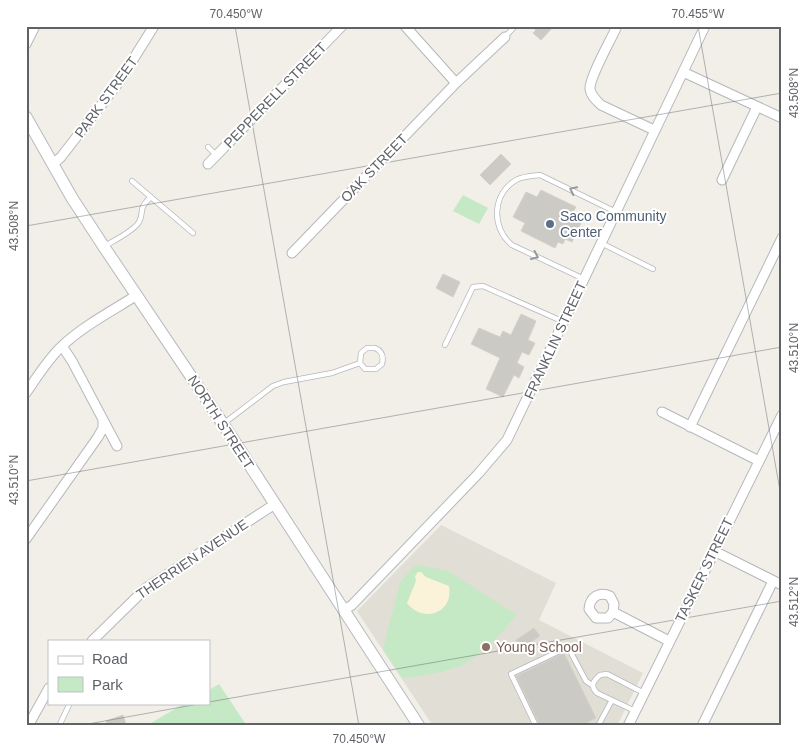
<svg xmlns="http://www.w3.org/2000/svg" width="808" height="752" viewBox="0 0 808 752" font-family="Helvetica,sans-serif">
<rect width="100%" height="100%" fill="#f1efe8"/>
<path fill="#e1ded6" d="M441,525L556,583L539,620L643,673L617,726H433L357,611Z"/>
<path fill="#c5e8c5" d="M463,195L488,208L479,224L453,211Z
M419,565L448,571L517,615C501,633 478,660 455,668C438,674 419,676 402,678L383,649L400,583L413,567Z
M219,684L247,726H146L185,703H209V690Z"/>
<path fill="#fbf3d9" d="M418,572H421L426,577L449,586C454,613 423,624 407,603L416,581L415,576Z"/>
<path fill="#cccac5" stroke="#d6d1c6" d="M531,26H554L541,40L533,33L536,30Z
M501,154L511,164L490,185L480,175Z
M541,190L576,207L573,212L578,215L575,220L581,223L572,242L565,239L563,244L558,242L555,248L521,231L525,223L513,217L526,192L537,197Z
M443,274L460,282L453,297L436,288Z
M521,314L536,321L528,340L535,343L529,355L522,352L517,363L524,367L519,378L514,375L503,397L486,389L500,358L471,344L479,328L500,337L503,331L511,335Z
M534,628L540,636L521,649L516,640Z
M564,653L596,718L586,723L587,726H540L516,676Z
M123,715L126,724L108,726L106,721Z"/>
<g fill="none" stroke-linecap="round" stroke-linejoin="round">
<defs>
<path id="service" d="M505,37L515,26
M208,147L217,156
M132,181L193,233
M601,243L653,269
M105,246C113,241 134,231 139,222C145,210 137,210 151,197
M584,279L512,245C491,228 492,194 516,180C523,176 531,176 540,175L616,212
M445,345L473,287L483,286L564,322
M223,424L273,386L284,382L332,373L360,363L365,369H376L382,364C384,356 382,351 375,348H367L361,353L360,363
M635,711L597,693C590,686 593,681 600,675L607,674L644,693
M59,726L70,703
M536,726L511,674L568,647L586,681L592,685
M598,726L612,700"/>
<path id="minor" d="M405,26L456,83
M617,26C612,38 589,78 590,89C591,96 596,100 601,105L654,130
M26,44L35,26
M683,72L782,118
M53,164L61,157L119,82L154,26
M208,164L342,26
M722,180L757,107
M292,253L456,83L505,37
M62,346L72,361L117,446
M26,393C37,377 48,359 62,346C83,326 112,311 137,295
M662,412L759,461
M690,427L782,238
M26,539L98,437L103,428V420
M714,551L782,585
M344,610L352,605L478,474L507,440L705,26
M613,612L614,604L610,596C599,591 590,597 589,609L596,618H608L613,612L669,641
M92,641L146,588L275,504
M28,726L49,688
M628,726L782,415
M702,726L773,581"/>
<path id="secondary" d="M26,117L72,198L104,247L223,424L419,726"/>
</defs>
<use href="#service" stroke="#b5b8bc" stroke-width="6"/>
<use href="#minor" stroke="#b5b8bc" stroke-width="11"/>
<use href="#secondary" stroke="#b6babf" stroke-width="13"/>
<use href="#service" stroke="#fff" stroke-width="4.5"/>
<use href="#minor" stroke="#fff" stroke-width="9"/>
<use href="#secondary" stroke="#fff" stroke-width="11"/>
</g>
<defs><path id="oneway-chevron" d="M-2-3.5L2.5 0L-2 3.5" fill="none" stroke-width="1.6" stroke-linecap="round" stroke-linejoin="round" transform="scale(1.25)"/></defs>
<g stroke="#979a9d">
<use href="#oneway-chevron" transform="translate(573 190) rotate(-154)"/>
<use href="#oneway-chevron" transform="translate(535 256) rotate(25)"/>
</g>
<path fill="none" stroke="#5f6368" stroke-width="1" stroke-opacity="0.45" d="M235,26L359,726M698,26L782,502M26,226L782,93M26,481L782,347M209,702L782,601M77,726L204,703"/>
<circle fill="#5c6f8a" stroke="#fff" stroke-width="2" cx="550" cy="224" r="5"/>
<circle fill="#8d6e63" stroke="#fff" stroke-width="2" cx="486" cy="647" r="5"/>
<g text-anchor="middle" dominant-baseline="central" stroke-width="4" stroke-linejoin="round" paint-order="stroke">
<g font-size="14" fill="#5f6368" stroke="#fff">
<text transform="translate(275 95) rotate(-46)">PEPPERELL STREET</text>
<text transform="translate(106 97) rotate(-54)">PARK STREET</text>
<text transform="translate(374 168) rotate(-46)">OAK STREET</text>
<text transform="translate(555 340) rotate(-65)">FRANKLIN STREET</text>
<text transform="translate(221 422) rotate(57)">NORTH STREET</text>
<text transform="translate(192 559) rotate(-34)">THERRIEN AVENUE</text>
<text transform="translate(704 570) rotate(-64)">TASKER STREET</text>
</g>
<g font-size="14" fill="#4e5e75" stroke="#fff" text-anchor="start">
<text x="560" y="216">Saco Community<tspan x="560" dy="16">Center</tspan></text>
</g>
<g font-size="14" fill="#785e54" stroke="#fff" text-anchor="start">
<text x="496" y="647">Young School</text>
</g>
</g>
<rect width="808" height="752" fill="none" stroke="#ffffff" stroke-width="55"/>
<rect x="48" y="640" width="162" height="65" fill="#ffffff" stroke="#bfc1c3"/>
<rect x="58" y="656" width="25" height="8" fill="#ffffff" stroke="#bfc1c3"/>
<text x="92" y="664" font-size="15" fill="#5f6368">Road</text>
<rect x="58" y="677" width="25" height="15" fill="#c5e8c5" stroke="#bfc1c3"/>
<text x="92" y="690" font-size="15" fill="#5f6368">Park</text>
<rect x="28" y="28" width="752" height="696" fill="none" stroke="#5f6368" stroke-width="2"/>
<g font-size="12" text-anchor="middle" fill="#5f6368">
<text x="236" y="18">70.450°W</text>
<text x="698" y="18">70.455°W</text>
<text transform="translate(794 93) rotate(-90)" y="4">43.508°N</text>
<text transform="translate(14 226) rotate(-90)" y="4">43.508°N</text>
<text transform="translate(794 348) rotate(-90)" y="4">43.510°N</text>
<text transform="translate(14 480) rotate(-90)" y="4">43.510°N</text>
<text transform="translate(794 602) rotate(-90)" y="4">43.512°N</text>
<text x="359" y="743">70.450°W</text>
</g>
</svg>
